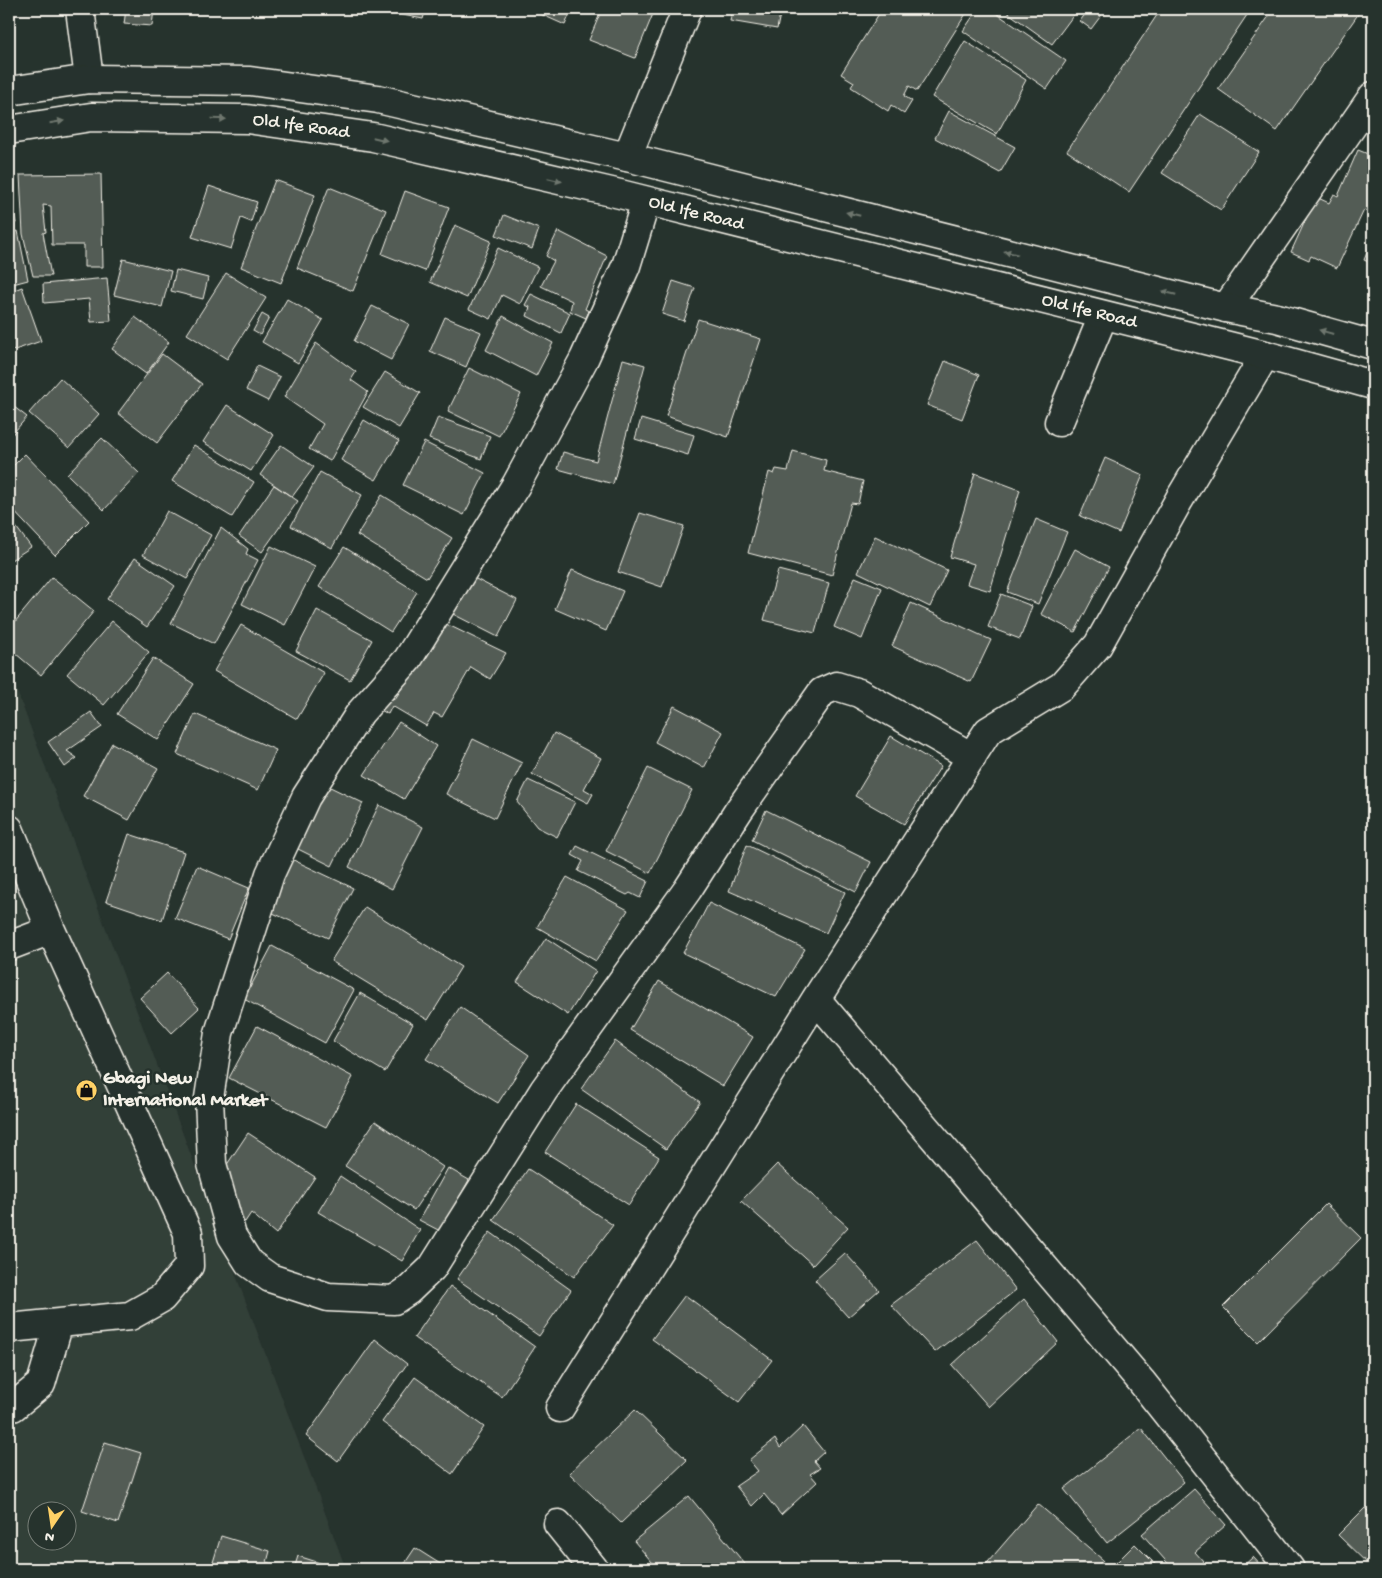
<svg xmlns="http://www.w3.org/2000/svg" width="1382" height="1578" viewBox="0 0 1382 1578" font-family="'Gochi Hand',sans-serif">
<rect width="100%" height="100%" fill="#26332d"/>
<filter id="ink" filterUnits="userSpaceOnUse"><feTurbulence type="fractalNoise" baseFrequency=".02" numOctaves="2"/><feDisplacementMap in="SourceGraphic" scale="10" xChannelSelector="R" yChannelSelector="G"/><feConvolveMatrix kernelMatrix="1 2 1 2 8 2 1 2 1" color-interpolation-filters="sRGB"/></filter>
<g filter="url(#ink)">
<path fill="#333f39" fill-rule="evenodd" d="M9,670L346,1569H9ZM38,1510H68V1540H38Z"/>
<path fill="#525c55" stroke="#f4f1e8" d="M126,9H154L152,26L124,24Z
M384,9H426L423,19L383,11Z
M529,9H572L565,25Z
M602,9H655L635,58L589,40Z
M733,9H781L777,29L730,21Z
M882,9H969L917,91L909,86L904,96L912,101L904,114L891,105L888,111L851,87L854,82L841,74Z
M978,9H990L1066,61L1047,89L963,31Z
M1003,9H1078L1052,44Z
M1089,9H1106L1091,29L1080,21Z
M1161,9H1238L1247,15L1129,192L1067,151Z
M1274,9L1361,10L1277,131L1218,89Z
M965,41L1026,80L997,134L932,97Z
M949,111L1015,147L1000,173L935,138Z
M1200,114L1259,152L1221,210L1162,173Z
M1358,150L1373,156V205L1370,213L1364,210L1337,268L1311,256L1309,260L1291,252L1316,197L1329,203L1334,194L1338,196Z
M101,174L103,267H84V245H52L51,206L43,205L46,232L43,233L51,276H33L23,234L20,175Z
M275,180L315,195L281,283L241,267Z
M209,186L257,202L251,222L241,218L231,249L192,237Z
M329,187L386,210L353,291L297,268Z
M405,191L449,207L425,271L382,254Z
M9,194L16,223L9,225Z
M504,215L539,229L532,249L496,235Z
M455,225L491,241L467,298L430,282Z
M18,231L28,280L9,285V233Z
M558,231L607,256L585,309L589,311L586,318L570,311L572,301L541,286L554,261L546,256Z
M1373,238V264L1364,260Z
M498,248L538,267L520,304L502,295L491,319L469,309Z
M123,259L171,271L162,307L114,295Z
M176,270L208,278L203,299L171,291Z
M226,273L266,298L227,359L187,334Z
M107,278L111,321L91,322L89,299L44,303L43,284Z
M673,281L695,288L684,321L662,314Z
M22,287L41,341L9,352V292Z
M531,294L570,313L561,333L527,316L530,307L525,305Z
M287,299L323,320L298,363L262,342Z
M372,306L409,324L391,360L354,341Z
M262,314L269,318L260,335L253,331Z
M503,316L553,343L536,376L486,350Z
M135,317L169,342L146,374L112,349Z
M445,317L481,332L466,367L430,351Z
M698,319L761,339L728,437L666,416Z
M316,343L356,372L351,380L368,392L330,461L309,449L323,424L284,397Z
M162,354L202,384L157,443L118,413Z
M623,359L645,365L613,484L558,469L563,452L596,461Z
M945,361L979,375L962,419L927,405Z
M257,366L280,377L268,401L246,390Z
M469,368L521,394L499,436L448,411Z
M385,372L420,393L399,428L363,407Z
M60,378L99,414L69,448L29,413Z
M9,403L27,417L9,438Z
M227,405L274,435L251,471L203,442Z
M438,417L490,436L481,459L429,439Z
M641,419L694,435L688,455L635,439Z
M364,420L399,441L376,480L341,460Z
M102,438L139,473L104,510L67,474Z
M424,442L485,473L464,515L403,485Z
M194,445L254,482L232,517L172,481Z
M281,445L314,467L292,497L260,475Z
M793,451L826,460L824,471L863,481L858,504L851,503L832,575L748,553L769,472L774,474L776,469L788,471Z
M25,454L89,521L55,555L9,506V470Z
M1105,458L1143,475L1119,533L1080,516Z
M320,472L362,495L332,548L291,526Z
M975,473L1020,490L990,591L967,584L974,564L950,557Z
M274,485L298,501L262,552L239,536Z
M382,495L452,538L427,578L357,535Z
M167,511L211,535L187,579L143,555Z
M640,513L684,526L662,587L618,572Z
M1036,519L1067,532L1038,604L1007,592Z
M13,523L31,547L11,560L9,558V526Z
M221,528L248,549L246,554L258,560L214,644L171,623Z
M875,536L947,570L930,607L858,572Z
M271,546L315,567L285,625L242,604Z
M344,547L417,592L391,632L319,587Z
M1075,549L1109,567L1075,632L1041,614Z
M135,558L175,586L147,627L107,599Z
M572,570L623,591L606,631L555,609Z
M778,570L829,583L815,633L764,620Z
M466,574L517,600L498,637L447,611Z
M52,577L94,611L41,675L9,648V629Z
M855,577L882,588L862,639L834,627Z
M1001,594L1032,606L1020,639L988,627Z
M911,603L991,640L971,682L892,646Z
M317,610L372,640L350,680L296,651Z
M112,621L149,652L104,705L67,674Z
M442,622L506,653L490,679L471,667L442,717L434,713L426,726L392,706L388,714L375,707L384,696L395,699L402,688L395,684Z
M241,625L324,673L297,719L214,671Z
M153,658L194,684L158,740L117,714Z
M674,706L723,732L704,768L655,742Z
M91,712L102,727L67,751L77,758L65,767L48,742Z
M195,714L276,750L258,790L177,754Z
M399,722L436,746L404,799L364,775Z
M554,733L601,758L584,789L593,794L588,803L532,774Z
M891,736L941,766L904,824L855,796Z
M473,739L522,763L495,818L446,794Z
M112,743L158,768L129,820L83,796Z
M648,768L692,790L650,873L606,851Z
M528,780L575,802L557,837L537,827L517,802Z
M324,784L363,803L332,866L294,847Z
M379,805L423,827L392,889L349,867Z
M766,810L871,862L856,892L752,840Z
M129,834L184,852L162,920L106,901Z
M747,845L845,892L826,933L729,891Z
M577,846L648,881L640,898L630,893L627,895L578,871L583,861L572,855Z
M287,857L353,888L328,938L264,909Z
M197,866L249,888L228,939L175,918Z
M567,877L628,910L596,961L537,927Z
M709,903L805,949L776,997L683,953Z
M365,907L461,967L428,1020L331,961Z
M546,938L596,971L568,1015L517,982Z
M272,946L354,990L325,1043L244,999Z
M167,973L199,1008L172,1033L140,998Z
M659,981L753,1037L723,1086L630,1030Z
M360,993L413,1024L385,1072L333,1041Z
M460,1007L529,1055L498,1103L426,1059Z
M257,1026L353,1077L326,1127L229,1078Z
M615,1041L700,1102L666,1149L581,1089Z
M576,1104L659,1157L629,1205L545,1152Z
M375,1121L443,1167L414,1210L345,1166Z
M248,1133L315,1177L276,1234L251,1213L245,1222L230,1212L220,1175Z
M777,1164L848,1227L813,1265L741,1201Z
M448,1168L469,1180L440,1231L419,1220Z
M528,1169L613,1225L574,1277L493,1220Z
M340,1176L420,1230L402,1261L318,1212Z
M1326,1204L1361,1238L1258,1342L1223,1307Z
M490,1232L571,1290L539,1336L457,1279Z
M977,1240L1016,1290L935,1352L891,1305Z
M845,1253L879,1290L848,1317L815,1280Z
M450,1286L535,1347L502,1397L414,1338Z
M685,1295L772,1360L739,1402L652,1339Z
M1024,1299L1058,1342L989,1407L952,1365Z
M375,1339L407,1364L338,1461L306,1436Z
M415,1377L484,1427L452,1474L382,1422Z
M635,1410L687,1460L621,1523L569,1473Z
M803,1426L824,1452L814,1461L820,1468L810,1474L817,1482L781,1515L764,1494L752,1506L736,1486L758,1471L749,1460L775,1439L780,1448Z
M1141,1428L1184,1482L1107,1543L1064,1489Z
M105,1442L141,1453L118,1523L82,1511Z
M1194,1489L1226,1525L1195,1552L1204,1562L1196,1569H1173L1142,1534Z
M689,1496L749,1569H658L634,1541Z
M1038,1504L1103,1560L1095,1569H982Z
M1365,1508L1373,1516V1569L1338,1535Z
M221,1536L270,1551L267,1562L291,1569H211Z
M1135,1544L1160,1569H1122L1116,1563Z
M415,1548L445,1567L444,1569H401Z
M298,1556L339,1569H294Z
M1253,1557L1264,1569H1240Z"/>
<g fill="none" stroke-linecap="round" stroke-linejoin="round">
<defs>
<path id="minor" d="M80,9L89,79
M627,157L687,9
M646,201L626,266L584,359L516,485L408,659L360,713L306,797L270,874L219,1033L209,1098L212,1164L232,1236L249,1263L270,1278L328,1297L394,1300L409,1290L432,1268L544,1090L688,889L739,810L822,692L836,686L859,693L972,757
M1226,308L1373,96
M1059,422L1103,316
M9,829L51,930L188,1233L189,1266L162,1298L130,1316L9,1328
M9,946L51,930
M816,999L1141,1381L1290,1569
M9,1408L13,1407L41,1384L59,1323
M560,1408L816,999L988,731L1062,686L1098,645L1179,500L1265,355
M558,1524L594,1569"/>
<path id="major" d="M9,91L89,79L250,81L378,99L627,157L1226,308L1277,318L1373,345
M9,130L91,117L247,119L373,137L620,194L1265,355L1373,385"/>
</defs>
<use href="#minor" stroke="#f4f1e8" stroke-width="31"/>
<use href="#major" stroke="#f4f1e8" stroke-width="31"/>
<use href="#minor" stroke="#26332d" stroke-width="28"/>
<use href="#major" stroke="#26332d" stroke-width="28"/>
</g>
<defs><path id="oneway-solid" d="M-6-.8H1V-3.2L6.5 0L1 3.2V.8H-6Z" transform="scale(1.25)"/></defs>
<g fill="#6e766e">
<use href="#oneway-solid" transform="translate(219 119) rotate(1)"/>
<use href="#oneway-solid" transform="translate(57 122) rotate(-9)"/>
<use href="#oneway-solid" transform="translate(380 139) rotate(13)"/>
<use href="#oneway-solid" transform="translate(555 180) rotate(13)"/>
<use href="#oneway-solid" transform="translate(853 214) rotate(-166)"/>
<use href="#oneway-solid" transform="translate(1011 253) rotate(-166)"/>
<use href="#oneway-solid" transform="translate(1169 293) rotate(-166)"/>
<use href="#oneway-solid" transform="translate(1326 332) rotate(-164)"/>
</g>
</g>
<defs>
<symbol id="shop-disc" viewBox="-11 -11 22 22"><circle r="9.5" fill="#ffd166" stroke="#26332d"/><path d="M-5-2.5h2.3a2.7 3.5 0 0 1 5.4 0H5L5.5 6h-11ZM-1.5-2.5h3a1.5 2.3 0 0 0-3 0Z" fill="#111"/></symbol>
</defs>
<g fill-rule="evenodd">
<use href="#shop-disc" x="74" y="1078" width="25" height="25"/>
</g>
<g text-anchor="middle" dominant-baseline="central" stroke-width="5" stroke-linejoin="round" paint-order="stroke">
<g font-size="19" fill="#f4f1e8" stroke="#26332d">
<text transform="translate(301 127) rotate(8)">Old Ife Road</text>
<text transform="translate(696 214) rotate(14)">Old Ife Road</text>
<text transform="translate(1089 312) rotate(14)">Old Ife Road</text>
</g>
<g font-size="19" font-weight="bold" fill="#f4f1e8" stroke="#26332d" text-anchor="start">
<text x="103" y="1079">Gbagi New<tspan x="103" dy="22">International Market</tspan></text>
</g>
</g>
<rect width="1382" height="1578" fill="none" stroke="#26332d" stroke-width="30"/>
<rect x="15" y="15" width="1352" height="1548" fill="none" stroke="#f4f1e8" stroke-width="2" filter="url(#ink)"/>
<g transform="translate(52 1526) rotate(193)"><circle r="24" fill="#26332d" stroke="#787f78"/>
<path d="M0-4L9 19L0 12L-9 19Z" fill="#ffd166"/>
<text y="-8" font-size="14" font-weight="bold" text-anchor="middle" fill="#f4f1e8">N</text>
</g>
</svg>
